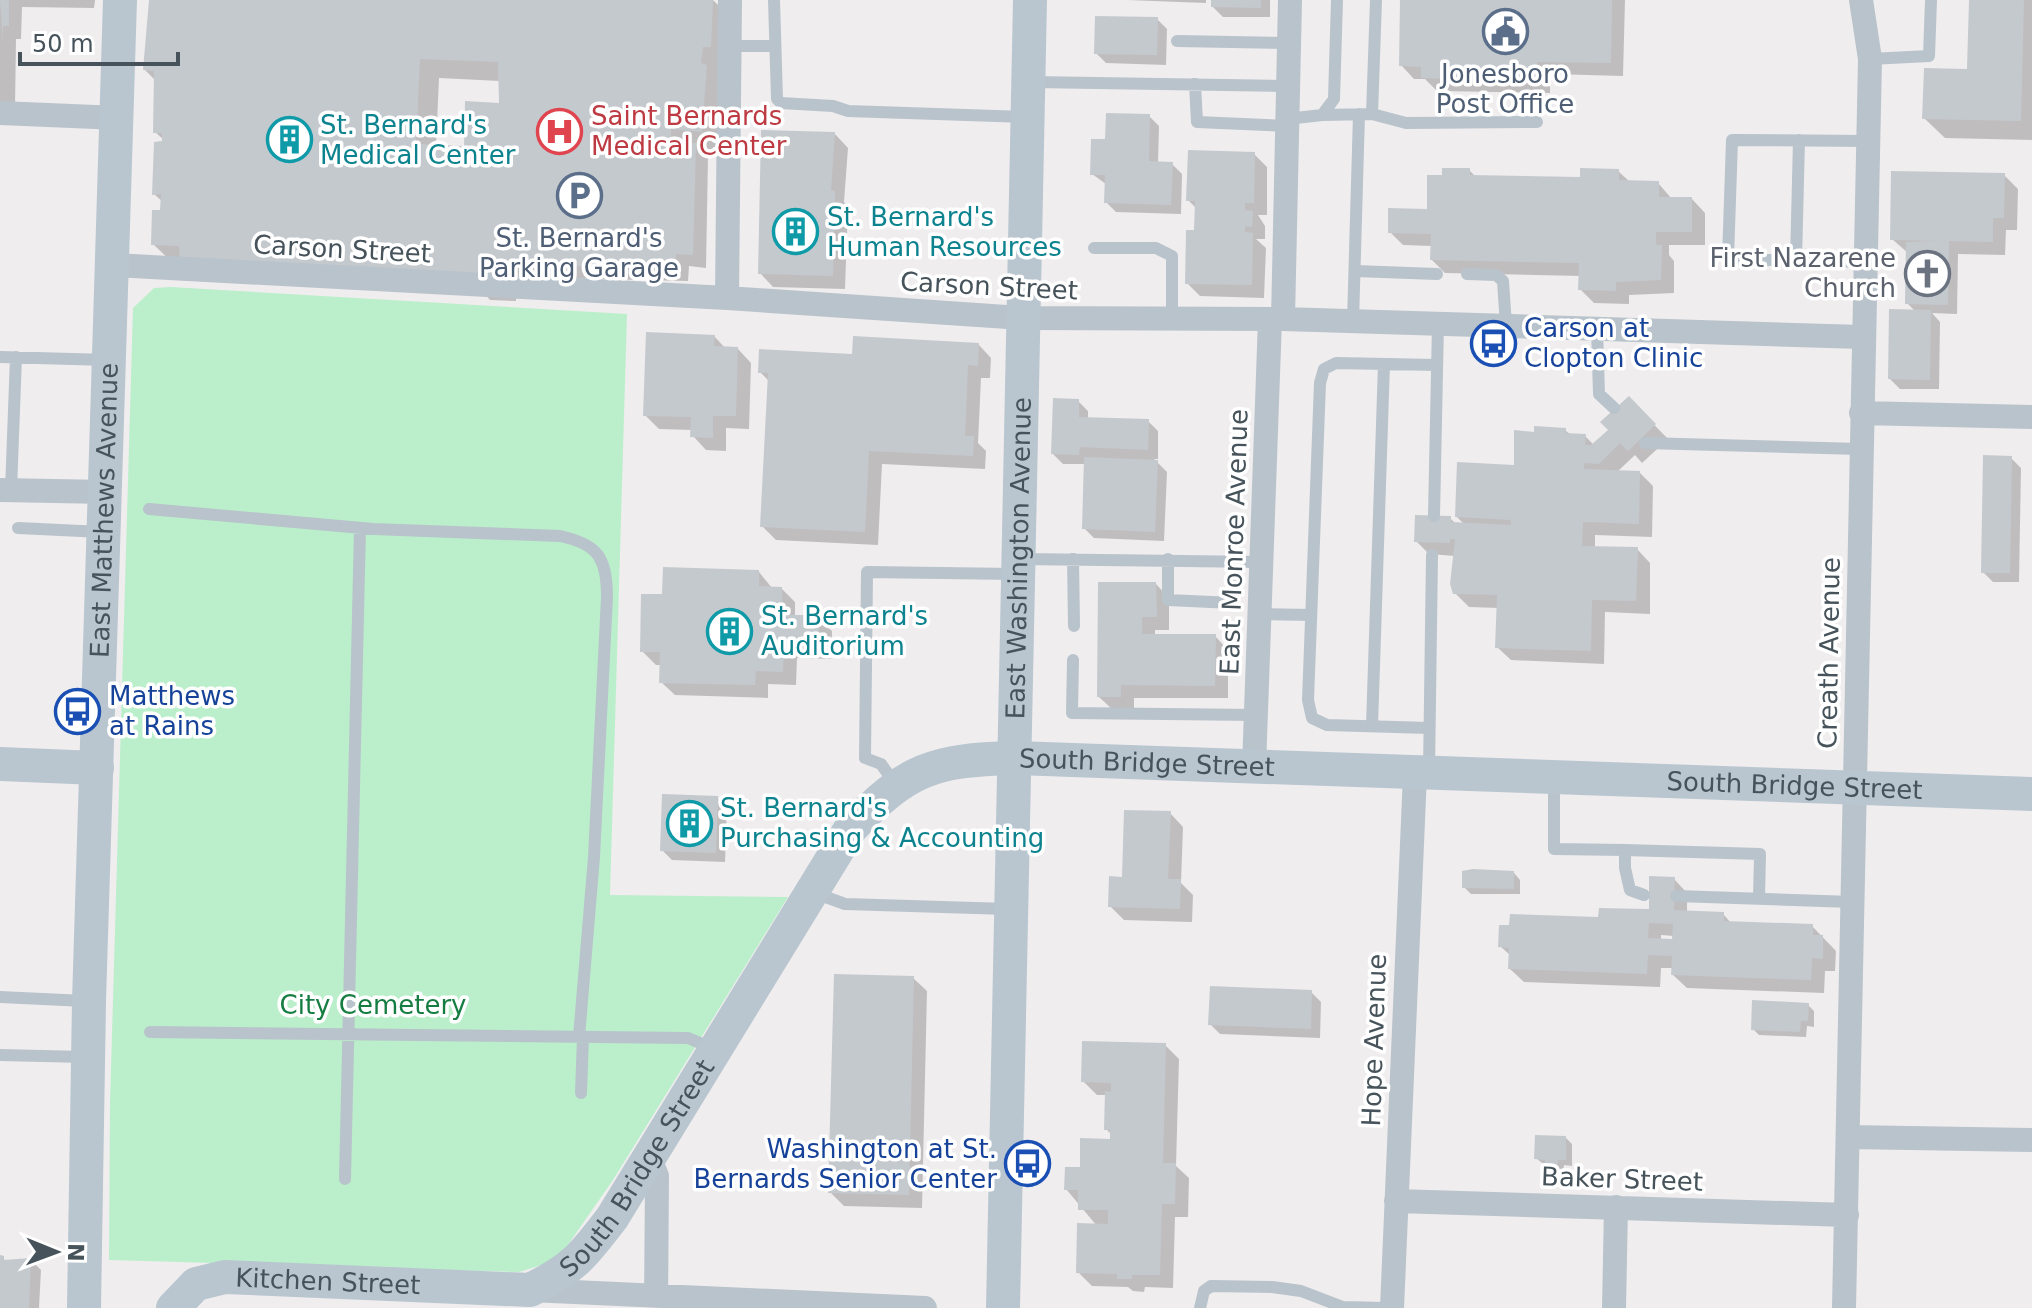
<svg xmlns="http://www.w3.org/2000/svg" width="2032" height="1308" viewBox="0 0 2032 1308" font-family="'DejaVu Sans',sans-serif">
<rect width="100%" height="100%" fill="#f0edee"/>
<path fill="#bbefcb" d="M171,287L627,314L610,895L788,897L613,1180L565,1249L545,1264L519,1272L109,1260L110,1103L133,308L154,288Z"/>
<path fill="#0003" fill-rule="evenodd" d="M0,0H95L94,8L22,7L21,39H16L15,109H0Z
M151,0H713L732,19L721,151L699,149L708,158L706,268L689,266L688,281L509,277L516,291V301L490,300L483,292L174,264L153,244L162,212L163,202L154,194L164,140L155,132L156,81L145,70ZM439,78L500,81L501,105L466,148L436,147Z
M1127,0H1206V3Z
M1213,0H1270V17H1223L1213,7Z
M1402,0H1625L1623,76L1550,74V93L1437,91L1425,79H1414L1401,65Z
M1971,0H2032V140L1945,138L1924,118L1969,71Z
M1157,19L1167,29L1166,65L1106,63L1096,53Z
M1149,116L1159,126L1158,163L1172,164L1182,174L1181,214L1116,212L1106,202V184L1092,174L1107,141Z
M835,134L848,148L844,202L848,206L845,289L773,287L760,273Z
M1254,154L1267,167V215H1258L1265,226V239H1256L1266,248L1264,298L1200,296L1187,283L1197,209L1188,200Z
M1469,170L1476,177L1582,179L1618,171L1630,182L1658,183L1672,199H1692L1705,213V245H1669V255L1674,261V293L1629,295V304L1594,303L1580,289L1581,276L1445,273L1432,260V246L1403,245L1390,232L1429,211L1444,177Z
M2004,175L2018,189L2017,230H2006L2005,255L1958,254L1957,314L1932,313L1940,322L1939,389H1900L1890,379L1915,311L1907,303L1908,253L1892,239Z
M714,336L726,349H738L751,363L749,429L726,428V451L706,450L693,436V430L659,429L645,415Z
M978,344L991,358L990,378H981L978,443L986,451L985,469L882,464L878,545L776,540L763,527L770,382L760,372Z
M1629,399L1668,439L1642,463L1635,455L1617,472L1640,473L1653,486L1652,537L1595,535V548L1637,549L1650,563V614L1605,612L1604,664L1511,660L1497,647L1499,608L1469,607L1455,593V556L1429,554L1416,541L1450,518L1456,524L1465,525L1457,517L1515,467L1536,434L1565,430L1571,435L1585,436L1594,445L1611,430Z
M1078,401L1088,411V419L1148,421L1158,431V459H1154L1167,472L1164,541L1094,538L1084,528L1086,464H1063L1053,454Z
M2011,458L2021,468L2019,582H1993L1983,572Z
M759,572L772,588L782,589L795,602V617H818L832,631L831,659L797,658L796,685L768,684V698L675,695L661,682L662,665H656L642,651L664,596Z
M1156,584L1169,598V630H1155V636H1215L1228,650V698H1134V710H1113L1099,697Z
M717,798L727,808L725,862L672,860L662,850Z
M1170,813L1183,827L1181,883L1193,895L1192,922L1124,920L1110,906L1124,879Z
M1514,873L1520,880V894H1471L1464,887Z
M1674,879L1687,893V913L1723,914L1732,924L1812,926L1836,951L1835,971H1825L1824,993L1687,988L1673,975V968H1661L1660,987L1524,982L1510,969L1511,956L1500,946L1600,919L1650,911ZM1661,935L1674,936V941H1661Z
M913,978L927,991L922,1208L844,1206L830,1192Z
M1311,992L1321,1002L1320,1038L1220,1034L1210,1024Z
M1808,1005L1814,1011V1027L1807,1026L1806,1037L1759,1035L1753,1029Z
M1165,1045L1179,1059L1176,1166L1189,1178L1188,1217H1175L1173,1288L1145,1287L1144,1292L1133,1291L1128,1287L1092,1286L1078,1272L1097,1226L1066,1189L1112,1141V1135L1106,1129L1107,1095H1097L1083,1081Z
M1566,1138L1572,1144V1166L1564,1165L1563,1172H1553L1536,1158Z
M0,1257L7,1261L31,1260L41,1270L39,1308H0Z"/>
<path fill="#c4c9ce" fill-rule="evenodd" d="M0,0H9V26H3V43Z
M149,0H713L711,47H703L701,63L707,65L702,132L671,129V142L696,143L693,255L676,254V268L490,264V269H497V282L180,262L179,246L151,245L152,210H160L161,194L152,195L154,142L162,141V133H153L154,71L143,70ZM420,59L498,62L499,103L465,101L464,146L416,144Z
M1211,0H1261V8L1211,7Z
M1400,0H1612L1611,63L1537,62V81L1421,78V67L1399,66Z
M1969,0H2024L2021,121L1922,119L1924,68L1967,69Z
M1095,16L1158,17L1157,55L1094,54Z
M1106,113L1150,114L1149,161L1173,162L1171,205L1104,203L1105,175H1090L1091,139H1105Z
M761,130L835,132L831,190L835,191L833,276L758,274Z
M1188,150L1255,152L1254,203H1245V210L1253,211L1252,227L1245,226V232L1253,233L1252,285L1185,284L1186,230H1194L1195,201H1186Z
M1442,168H1470V175L1580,177V168L1619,169V180L1659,181V197H1692V232H1656V245H1662L1661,280L1616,282V291L1578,290L1579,263L1430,260L1431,234L1388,233V208L1427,209V175H1442Z
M1891,171L2005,173L2004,218H1993V242L1949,241L1948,305L1905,304L1906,242L1938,241L1890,240Z
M1889,309L1931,310L1930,380L1888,379Z
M646,332L715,335L714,346L738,347L736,416H713V438L690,437L691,417L643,416Z
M853,336L979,343L978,366L968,365L965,436H974L973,456L869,451L865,532L760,527L768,373H758L759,349L852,354Z
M1629,396L1656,424L1628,451L1620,443L1599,464L1584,463V469L1640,471L1639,524L1583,522L1582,546L1638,547L1636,601L1592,600L1591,651L1495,648L1497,595L1453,594L1450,584L1455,539H1450V543L1414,542L1415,515L1451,516V522L1511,525V520L1455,517L1457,462L1514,465V430L1534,432V426L1566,428V433L1586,434L1585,445H1591L1608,430L1600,422Z
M1053,398L1079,399V417L1149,419L1148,450L1080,447L1079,455L1051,454Z
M1983,455L2012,456L2010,573H1981Z
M1084,457L1158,460L1155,532L1082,529Z
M663,567L759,570V586L782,587V615H819L818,646H784L783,672L756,671L755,685L659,683L660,652H640L641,594H662Z
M1098,582H1156L1157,617H1142V634H1216L1215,686L1121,685V697H1097Z
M662,794L718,796L716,853L660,851Z
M1124,810L1171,811L1168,879H1181L1180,909L1108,907L1109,876L1122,877Z
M1473,869L1514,871V889L1462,888V871Z
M1649,876L1675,877L1674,910L1724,912V921L1813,924V935H1823V959L1812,958L1811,980L1671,975L1672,956L1648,955L1647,974L1508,969L1509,948L1498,947L1499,925H1509L1510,914L1598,917L1599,908L1649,909ZM1649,923L1673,924L1672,939L1648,938Z
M834,974L914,976L909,1195L828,1193Z
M1210,986L1312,990L1311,1029L1208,1025Z
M1752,1000L1809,1003L1808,1021H1801L1800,1032L1751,1030Z
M1082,1041L1166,1043L1163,1163H1176L1175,1204H1162L1160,1275H1132V1279H1117V1274L1076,1273L1077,1223L1108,1224V1210H1078V1190H1064L1065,1167H1080V1138L1110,1139V1130H1104L1105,1091L1111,1092V1083L1081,1082Z
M1535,1135L1566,1136V1160H1558L1557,1167H1545V1160L1534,1159Z
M0,1255L4,1256V1260L31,1258L29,1308H0Z"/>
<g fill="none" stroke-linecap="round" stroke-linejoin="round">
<path stroke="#b9c3cb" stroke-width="12" d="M774,0L777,99L781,103L833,106L848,111L1024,117
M1177,41L1289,43
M730,46H773
M1870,59L1929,56L1931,0
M1032,82L1288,86
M1195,84L1197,122L1287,126
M1372,114L1376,0
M1322,115L1372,114L1406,123L1537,122
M1287,119L1322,115L1334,99L1337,0
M1094,248H1156L1172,256V319
M1796,261L1799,140
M1864,262L1728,259L1732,140L1868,141
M1355,271L1437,274
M1467,274L1496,275L1503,281L1506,326
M1353,322L1359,114
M1597,329L1599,394L1614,408
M0,357L108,360
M1645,443L1860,449
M11,490L16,357
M149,509L373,529L560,536C598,544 607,558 607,597L594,857L579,1037
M1434,516L1438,324
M18,528L102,532
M1021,559L1262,562
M1073,559L1074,626
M1168,559V600L1233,603L1236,561
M1260,614L1311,615
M1073,660L1072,713L1256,715
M1372,726L1384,364
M1429,728L1327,725L1312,718L1308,700L1320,383L1324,369L1336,363L1437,365
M1429,771L1432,555
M1554,780V849L1625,850V868L1630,890L1644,895
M896,785L881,764L865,758L867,572L1014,574
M1625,850L1760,854L1759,899
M812,892L845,904L1008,909
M1676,896L1852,902
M0,997L85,1001
M150,1032L688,1038L712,1048
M0,1055L85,1057
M581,1093L583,1037
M345,1179L360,528
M1200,1308L1204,1291L1211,1286L1272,1287L1301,1291L1343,1307L1384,1308"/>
<path stroke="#b9c3cb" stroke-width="24" d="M0,113L119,118
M114,265L727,298L1023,318L1283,319L1862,337
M727,298L730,0
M1283,319L1290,0
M1861,413L2032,417
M0,490L107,492
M1254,767L1270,319
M1848,1137L2032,1140
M649,1157L657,1176L656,1308
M1396,1201L1847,1215
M530,1290L925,1308
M1392,1308L1415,774
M1614,1308L1616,1207
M1844,1308L1870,59L1861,0"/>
<g stroke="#b9c6d0" stroke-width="34">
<path d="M0,764L97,768"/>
<path id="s1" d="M84,1308L89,1001L120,0"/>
<path id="s2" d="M173,1308L196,1284L225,1277L530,1290C574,1268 583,1256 612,1218L851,828C907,769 933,760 1014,758L2032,794"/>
<path id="s3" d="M1003,1308L1030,0"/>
</g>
</g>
<defs>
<symbol id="civic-ring" viewBox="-11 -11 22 22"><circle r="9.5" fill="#fff" stroke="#5c6f8a" stroke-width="1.5"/><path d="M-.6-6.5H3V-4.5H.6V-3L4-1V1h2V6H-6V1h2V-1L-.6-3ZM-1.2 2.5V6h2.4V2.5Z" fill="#5c6f8a"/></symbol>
<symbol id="hospital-ring" viewBox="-11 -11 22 22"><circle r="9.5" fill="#fff" stroke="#e0444e" stroke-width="1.5"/><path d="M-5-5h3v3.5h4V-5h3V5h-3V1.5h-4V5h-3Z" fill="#e0444e"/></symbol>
<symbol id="building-ring" viewBox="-11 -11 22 22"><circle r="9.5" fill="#fff" stroke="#0f9aa8" stroke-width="1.5"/><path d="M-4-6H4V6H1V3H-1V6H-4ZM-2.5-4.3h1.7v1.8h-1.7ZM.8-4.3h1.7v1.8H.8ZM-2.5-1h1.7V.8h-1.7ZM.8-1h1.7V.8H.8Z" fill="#0f9aa8"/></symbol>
<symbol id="parking-ring" viewBox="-11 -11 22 22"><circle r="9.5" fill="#fff" stroke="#5c6f8a" stroke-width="1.5"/><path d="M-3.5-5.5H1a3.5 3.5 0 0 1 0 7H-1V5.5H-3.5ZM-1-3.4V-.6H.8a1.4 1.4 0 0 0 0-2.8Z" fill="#5c6f8a"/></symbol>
<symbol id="church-ring" viewBox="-11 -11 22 22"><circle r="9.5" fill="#fff" stroke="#6b7280" stroke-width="1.5"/><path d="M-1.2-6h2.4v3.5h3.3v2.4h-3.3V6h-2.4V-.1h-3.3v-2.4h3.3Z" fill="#6b7280"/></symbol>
<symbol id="bus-ring" viewBox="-11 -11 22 22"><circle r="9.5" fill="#fff" stroke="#1a4fb4" stroke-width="1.5"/><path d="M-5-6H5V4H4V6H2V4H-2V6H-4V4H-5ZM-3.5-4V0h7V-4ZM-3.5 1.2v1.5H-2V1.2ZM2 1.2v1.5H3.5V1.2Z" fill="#1a4fb4"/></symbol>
</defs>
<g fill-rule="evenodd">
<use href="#civic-ring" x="1480" y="6" width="51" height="51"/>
<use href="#hospital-ring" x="534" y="106" width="51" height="51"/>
<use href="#building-ring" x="264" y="114" width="51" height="51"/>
<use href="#parking-ring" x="554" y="170" width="51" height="51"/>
<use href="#building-ring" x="770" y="206" width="51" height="51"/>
<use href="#church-ring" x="1902" y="248" width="51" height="51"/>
<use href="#bus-ring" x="1468" y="318" width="51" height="51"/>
<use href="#building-ring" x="704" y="606" width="51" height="51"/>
<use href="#bus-ring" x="52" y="686" width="51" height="51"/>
<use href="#building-ring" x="664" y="798" width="51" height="51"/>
<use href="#bus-ring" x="1002" y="1138" width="51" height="51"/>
</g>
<g text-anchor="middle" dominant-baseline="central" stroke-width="7" stroke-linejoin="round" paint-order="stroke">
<g font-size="26" fill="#4e5e75" stroke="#fff">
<text x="1505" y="74">Jonesboro<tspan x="1505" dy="30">Post Office</tspan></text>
<text x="579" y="238">St. Bernard's<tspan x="579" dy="30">Parking Garage</tspan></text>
</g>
<g font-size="26" fill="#be3a42" stroke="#fff" text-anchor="start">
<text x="591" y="116">Saint Bernards<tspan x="591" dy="30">Medical Center</tspan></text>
</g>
<g font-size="26" fill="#0d838f" stroke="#fff" text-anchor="start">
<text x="320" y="125">St. Bernard's<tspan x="320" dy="30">Medical Center</tspan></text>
<text x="827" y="217">St. Bernard's<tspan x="827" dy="30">Human Resources</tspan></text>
<text x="761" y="616">St. Bernard's<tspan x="761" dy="30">Auditorium</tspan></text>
<text x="720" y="808">St. Bernard's<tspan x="720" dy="30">Purchasing &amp; Accounting</tspan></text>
</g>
<g font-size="26" fill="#46535b" stroke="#fff">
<text transform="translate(342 249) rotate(3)">Carson Street</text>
<text transform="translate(989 286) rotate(3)">Carson Street</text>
<text stroke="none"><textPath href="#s1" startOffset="798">East Matthews Avenue</textPath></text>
<text transform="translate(1234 542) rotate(-88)">East Monroe Avenue</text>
<text stroke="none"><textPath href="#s3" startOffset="750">East Washington Avenue</textPath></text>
<text transform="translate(1829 653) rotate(-89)">Creath Avenue</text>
<text stroke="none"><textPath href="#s2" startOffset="1254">South Bridge Street</textPath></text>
<text stroke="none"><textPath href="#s2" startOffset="1902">South Bridge Street</textPath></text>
<text transform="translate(1374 1040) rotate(-88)">Hope Avenue</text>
<text stroke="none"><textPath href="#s2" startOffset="534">South Bridge Street</textPath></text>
<text transform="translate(1622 1179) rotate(2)">Baker Street</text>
<text stroke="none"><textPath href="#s2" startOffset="166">Kitchen Street</textPath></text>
</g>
<g font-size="26" fill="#5b616d" stroke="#fff" text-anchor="end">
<text x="1896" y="258">First Nazarene<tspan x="1896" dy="30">Church</tspan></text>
</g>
<g font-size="26" fill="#164399" stroke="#fff" text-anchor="start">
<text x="1524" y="328">Carson at<tspan x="1524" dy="30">Clopton Clinic</tspan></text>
<text x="109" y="696">Matthews<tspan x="109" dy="30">at Rains</tspan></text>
<text x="997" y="1149" text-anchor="end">Washington at St.<tspan x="997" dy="30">Bernards Senior Center</tspan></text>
</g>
<g font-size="26" fill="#167d42" stroke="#fff">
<text x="373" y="1005">City Cemetery</text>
</g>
</g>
<g transform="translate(56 1252) rotate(91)" stroke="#ffffff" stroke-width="6" paint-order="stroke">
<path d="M0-6L14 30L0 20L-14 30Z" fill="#46535b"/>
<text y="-12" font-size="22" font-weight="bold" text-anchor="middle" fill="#46535b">N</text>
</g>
<path d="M20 52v12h158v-12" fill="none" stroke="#46535b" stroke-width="4"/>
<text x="32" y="52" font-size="24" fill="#46535b" stroke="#ffffff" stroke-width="6" paint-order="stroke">50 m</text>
</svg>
